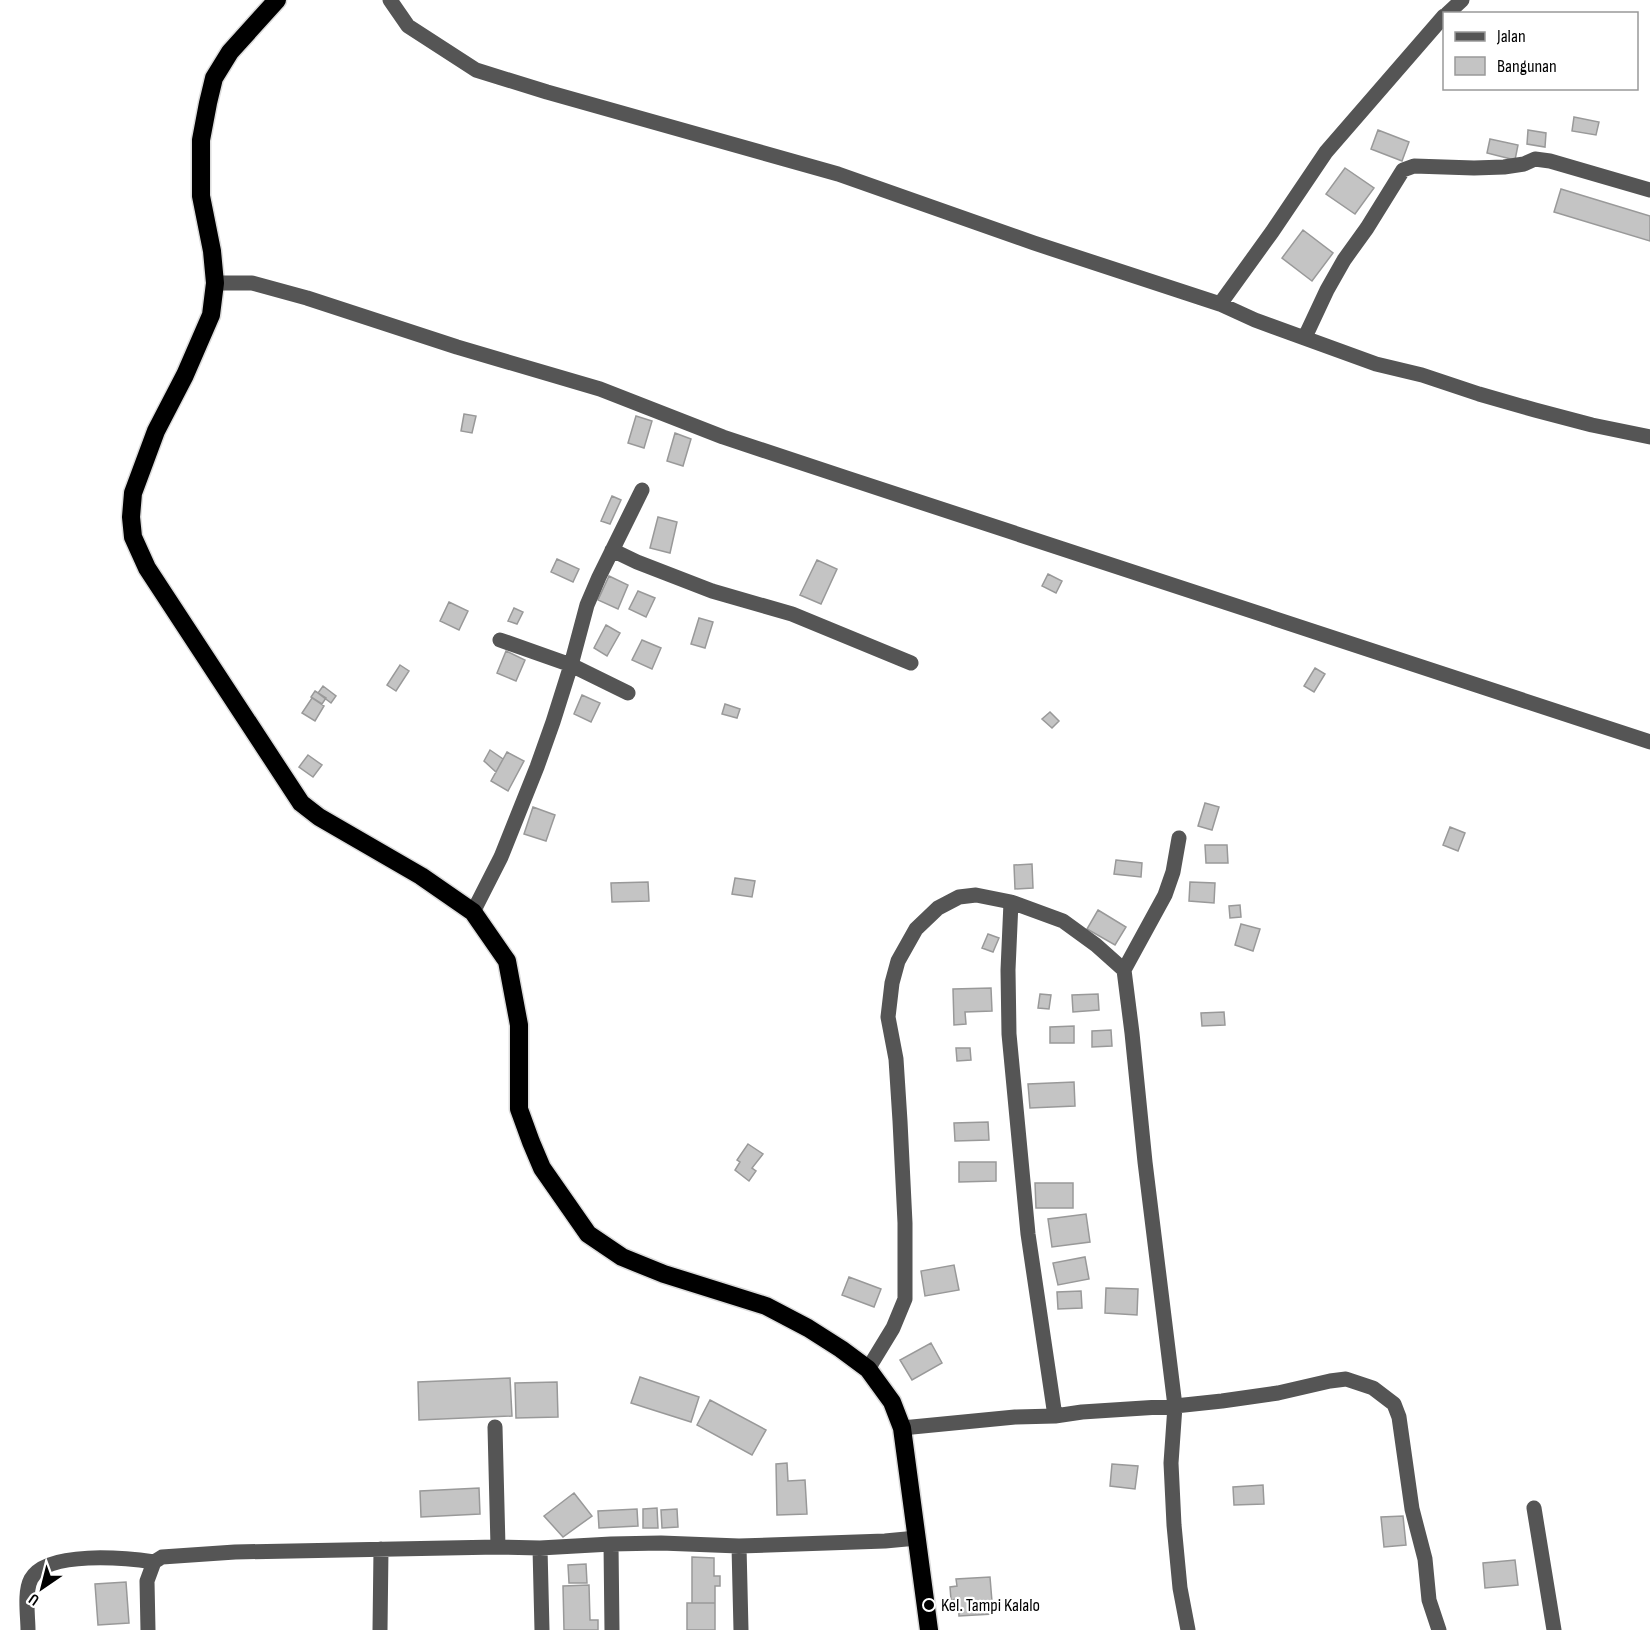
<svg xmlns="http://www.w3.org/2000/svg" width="1650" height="1630" viewBox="0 0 1650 1630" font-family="'Sofia Sans Condensed',sans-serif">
<rect width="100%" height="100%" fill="#fff"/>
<path fill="#c4c4c4" stroke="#999" stroke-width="1.5" d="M1574,117L1599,122L1596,135L1572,131Z
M1378,130L1409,142L1402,161L1371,149Z
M1528,130L1546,133L1545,147L1527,144Z
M1490,139L1518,145L1515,160L1487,153Z
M1345,168L1374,188L1355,214L1326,194Z
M1561,189L1650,216V241L1554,212Z
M1303,230L1333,253L1312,281L1282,258Z
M464,414L476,416L472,433L461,431Z
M636,416L652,421L644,448L628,443Z
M675,433L691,439L683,466L667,461Z
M612,496L621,500L610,524L601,521Z
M658,517L677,522L670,553L650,548Z
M557,559L579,569L573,582L551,572Z
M817,560L837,569L821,604L800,595Z
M1048,574L1062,581L1056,593L1042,586Z
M609,576L628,585L618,609L598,600Z
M638,591L655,598L646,617L629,609Z
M449,602L468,611L459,630L440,621Z
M514,608L523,612L517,624L508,621Z
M699,618L713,622L705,648L691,644Z
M606,625L620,633L607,656L594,648Z
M642,640L661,648L652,669L632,660Z
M506,651L525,660L516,681L497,673Z
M400,665L409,671L396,691L387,685Z
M1315,668L1325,674L1314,692L1304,686Z
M323,686L336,696L331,703L318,693Z
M315,691L326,698L322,704L311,697Z
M582,695L600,703L591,722L574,714Z
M312,698L324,706L315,721L302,713Z
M725,704L740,709L737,718L722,714Z
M1050,712L1059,721L1052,728L1042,719Z
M490,750L503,759L496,772L484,761Z
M507,752L524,761L508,791L491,781Z
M308,755L322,765L313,777L299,767Z
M1205,803L1219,807L1212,830L1198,826Z
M533,807L555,815L546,841L524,834Z
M1450,827L1465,833L1458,851L1443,845Z
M1205,845H1227L1228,863H1206Z
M1116,860L1142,863L1141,877L1114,874Z
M1032,864L1033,888L1015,889L1014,865Z
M735,878L755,881L752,897L732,894Z
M648,882L649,901L612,902L611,883Z
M1190,882L1215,883L1214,903L1189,901Z
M1240,905L1241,917L1230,918L1229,906Z
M1098,910L1126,927L1115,945L1087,929Z
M1241,924L1260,929L1253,951L1235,945Z
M988,934L999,938L993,952L982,948Z
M991,988L992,1011L965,1012L966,1024L954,1025L953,989Z
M1040,994L1051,995L1049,1009L1038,1008Z
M1098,994L1099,1010L1073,1012L1072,995Z
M1224,1012L1225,1025L1202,1026L1201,1013Z
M1074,1026V1043H1050V1027Z
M1111,1030L1112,1046L1092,1047V1031Z
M956,1048H970L971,1060L957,1061Z
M1074,1082L1075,1106L1030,1108L1028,1084Z
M988,1122L989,1140L955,1141L954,1123Z
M748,1144L763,1154L752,1168L756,1171L749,1181L735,1170L740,1162L737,1160Z
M959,1162H996V1181L959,1182Z
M1035,1183H1073V1208H1036Z
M1086,1214L1090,1242L1052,1247L1048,1219Z
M1085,1257L1089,1279L1058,1285L1053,1263Z
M954,1265L959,1290L925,1296L921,1271Z
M849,1277L881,1289L874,1307L842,1295Z
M1106,1288L1138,1289L1137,1315L1105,1313Z
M1081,1291L1082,1308L1058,1309L1057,1292Z
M931,1343L942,1363L912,1380L900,1360Z
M640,1377L699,1397L691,1422L631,1403Z
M510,1378L512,1416L419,1420L418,1382Z
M557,1382L558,1417L516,1418L515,1383Z
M710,1400L766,1430L752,1455L697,1425Z
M787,1463L788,1481L805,1480L807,1514L777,1515L776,1464Z
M1112,1464L1138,1466L1135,1489L1110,1486Z
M1263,1485L1264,1504L1234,1505L1233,1487Z
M479,1488L480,1514L421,1517L420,1491Z
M574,1493L592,1516L563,1537L544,1516Z
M657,1508L658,1528H643V1509Z
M637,1509L638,1526L599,1528L598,1511Z
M677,1509L678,1527L662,1528L661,1510Z
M1403,1516L1406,1545L1384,1547L1381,1517Z
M692,1557L714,1558V1576H720V1586H715V1603H692Z
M1515,1560L1518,1585L1485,1588L1483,1563Z
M586,1564L587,1583H569L568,1565Z
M990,1577L993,1614L959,1616L958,1599L951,1600L950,1587L957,1586L956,1579Z
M126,1582L129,1623L98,1625L95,1584Z
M589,1585L590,1620H598V1630H564L563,1586Z
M687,1603H715V1630H687Z"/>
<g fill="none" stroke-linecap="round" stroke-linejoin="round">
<defs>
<path id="highway" d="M277,0L230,52L214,78L208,103L201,140V196L212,251L215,283L211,315L185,375L156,431L133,493L131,517L133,537L147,568L301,803L319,817L421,876L473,912L507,961L519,1025V1109L531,1142L542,1168L588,1234L622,1257L664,1274L766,1306L808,1328L841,1349L868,1369L892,1402L902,1428L929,1630"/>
</defs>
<use href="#highway" stroke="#dbdbdb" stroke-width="21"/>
<path stroke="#555" stroke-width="15" d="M390,0L408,26L476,70L547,92L838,174L1034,243L1220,304L1255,320L1376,364L1422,375L1479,394L1535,410L1592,425L1650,437
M1447,14L1462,0
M215,283H252L307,298L457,347L600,389L723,437L847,478L1650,742
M1220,304L1272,232L1326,152L1444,16
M1305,337L1327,290L1344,260L1367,228L1403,170L1414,166L1474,168L1504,167L1524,164L1535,159L1550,161L1650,190
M612,550L637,562L712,591L792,614L911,663
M500,640L571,665L628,693
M1011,902L1008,970L1009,1034L1028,1234L1055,1416
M473,912L501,857L537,767L553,722L571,665L587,605L599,577L642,490
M1124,970L1165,895L1173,872L1179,838
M868,1369L893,1328L905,1299V1223L900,1121L896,1059L888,1017L892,983L898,961L916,929L938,908L959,897L976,895L1011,902L1063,921L1096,945L1124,970L1132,1033L1145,1162L1175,1406L1171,1463L1174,1525L1180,1588L1188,1630
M495,1427L498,1547
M902,1428L1015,1417L1055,1416L1082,1412L1175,1406L1222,1401L1278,1393L1330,1381L1346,1379L1373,1388L1394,1404L1399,1417L1412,1509L1425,1559L1429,1600L1439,1630
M1534,1508L1554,1630
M611,1544L612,1630
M739,1546L741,1630
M540,1548L542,1630
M28,1630C28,1616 24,1592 31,1579C47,1550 126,1558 154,1562
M148,1630L147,1581L154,1562L162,1557L235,1552L498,1547L540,1548L611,1544L661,1543L739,1546L885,1541L917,1538
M380,1630L381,1549"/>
<use href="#highway" stroke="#000" stroke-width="18"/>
</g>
<circle fill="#000" stroke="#fff" stroke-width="2" cx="929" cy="1605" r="6"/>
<g text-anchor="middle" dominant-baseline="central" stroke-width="4.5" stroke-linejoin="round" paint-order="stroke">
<g font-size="18" fill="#000" stroke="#fff" text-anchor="start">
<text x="941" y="1605">Kel. Tampi Kalalo</text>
</g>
</g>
<rect x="1443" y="12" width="195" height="78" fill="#ffffff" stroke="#999999" stroke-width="1.5"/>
<rect x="1455" y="32" width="30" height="9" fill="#555555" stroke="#999999" stroke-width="1.5"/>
<text x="1497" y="42" font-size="18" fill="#000000">Jalan</text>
<rect x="1455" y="57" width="30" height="18" fill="#c4c4c4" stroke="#999999" stroke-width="1.5"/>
<text x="1497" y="72" font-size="18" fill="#000000">Bangunan</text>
<g transform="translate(42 1588) rotate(215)" stroke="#ffffff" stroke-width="4.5" paint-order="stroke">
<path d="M0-4.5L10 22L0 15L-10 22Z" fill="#000000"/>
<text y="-9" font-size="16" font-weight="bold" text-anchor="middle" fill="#000000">U</text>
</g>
</svg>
